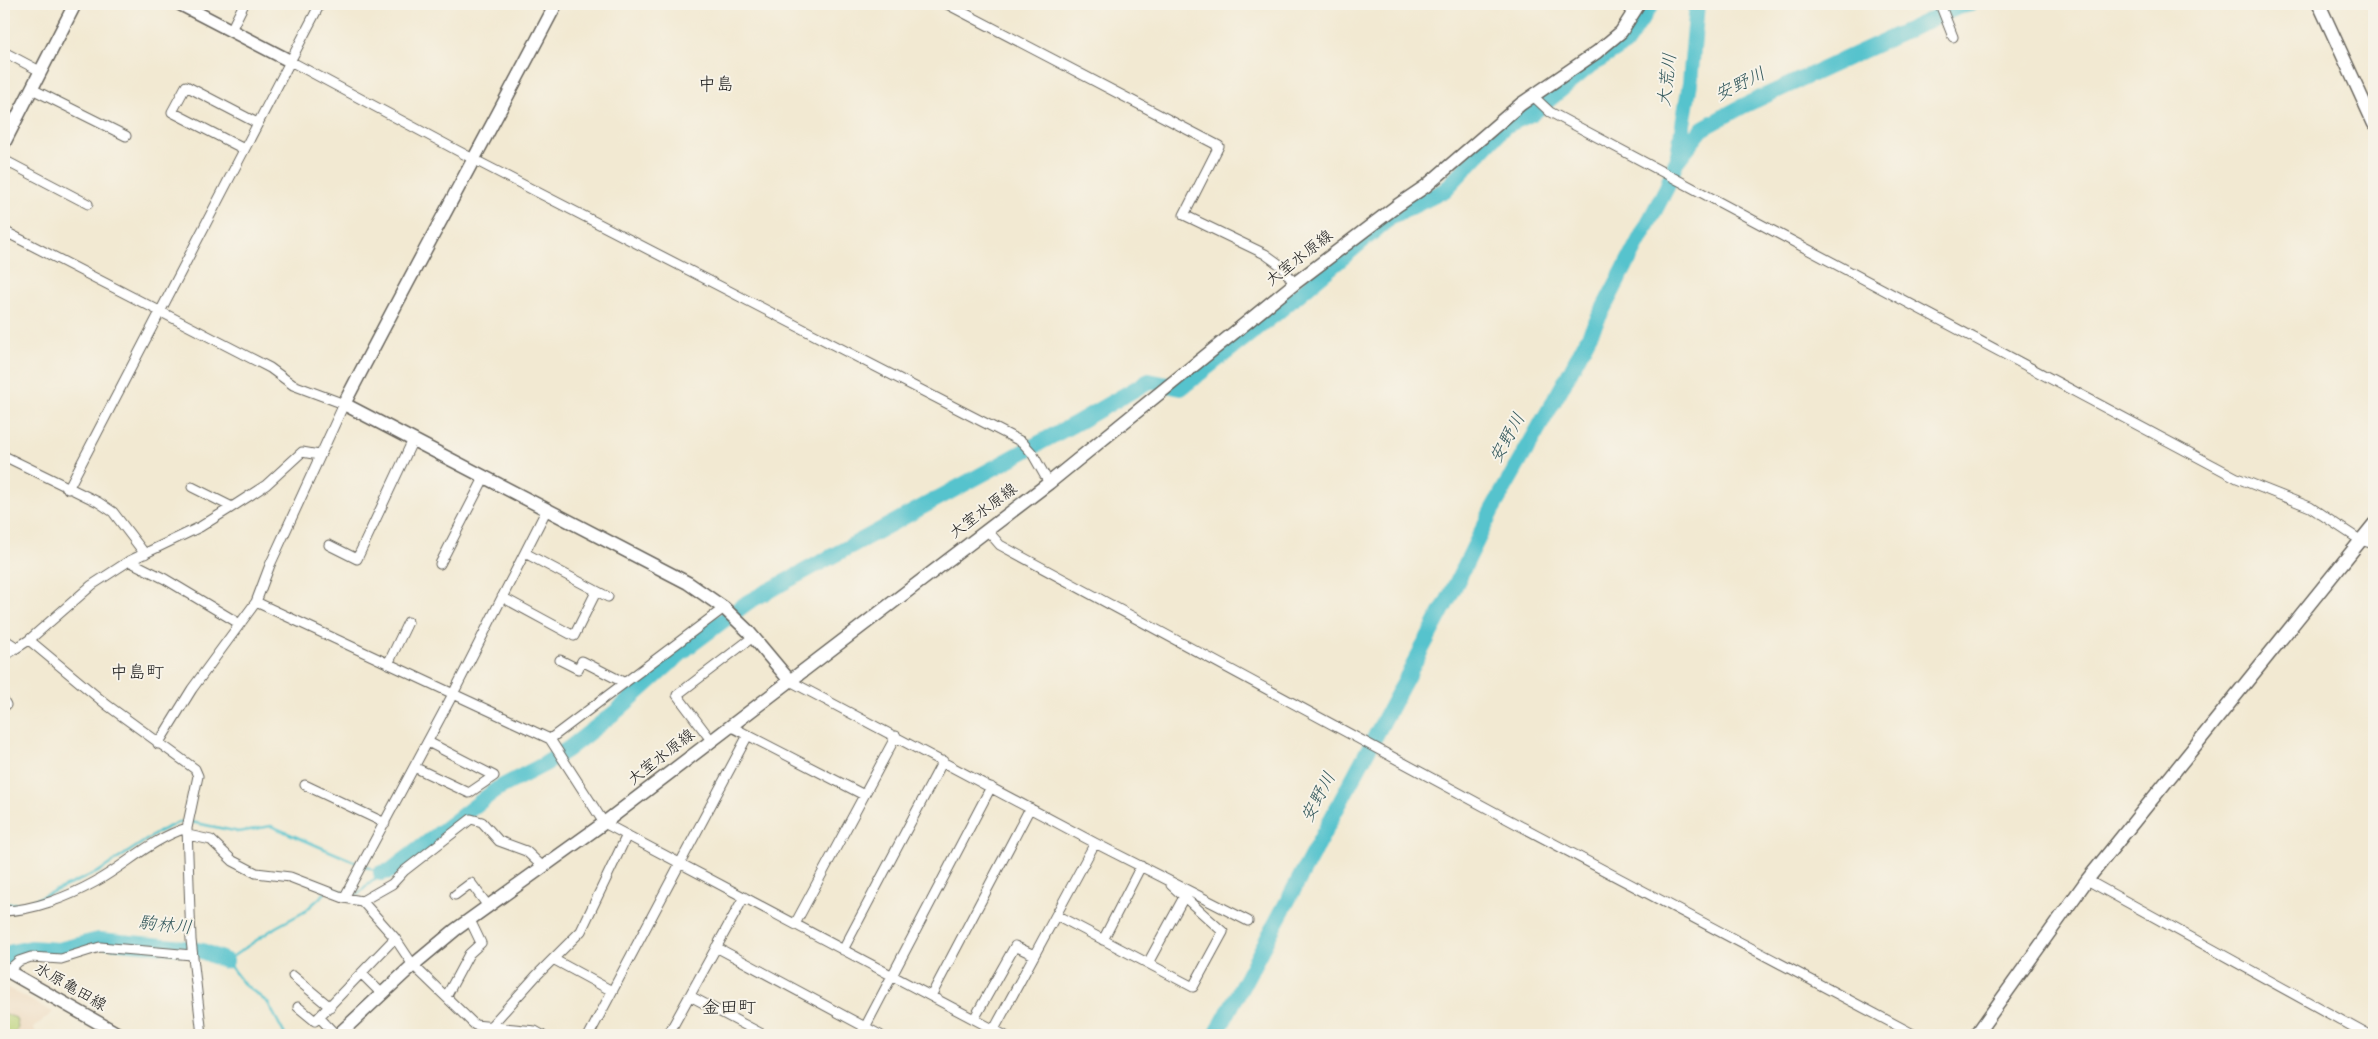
<svg xmlns="http://www.w3.org/2000/svg" width="2378" height="1039" viewBox="0 0 2378 1039" font-family="Dekko,'Klee One',sans-serif">
<rect width="100%" height="100%" fill="#f7f3e8"/>
<filter id="ink" filterUnits="userSpaceOnUse"><feTurbulence type="fractalNoise" baseFrequency=".02" numOctaves="2"/><feDisplacementMap in="SourceGraphic" scale="10" xChannelSelector="R" yChannelSelector="G"/><feConvolveMatrix kernelMatrix="1 2 1 2 8 2 1 2 1" color-interpolation-filters="sRGB"/></filter>
<filter id="wash" filterUnits="userSpaceOnUse"><feTurbulence type="fractalNoise" baseFrequency=".0096" numOctaves="4" result="noise"/><feDisplacementMap in="SourceGraphic" scale="20" xChannelSelector="R" yChannelSelector="G"/><feGaussianBlur stdDeviation="1.12" result="paint"/><feColorMatrix in="noise" values="0 0 0 0 0 0 0 0 0 0 0 0 0 0 0 0 0 1.4 0 .05"/><feComposite in="paint" operator="in"/></filter>
<g filter="url(#wash)">
<rect width="100%" height="100%" fill="#f2e9d2"/>
<path fill="#edd7ba" d="M4,986L53,1012L33,1028L38,1035H4Z"/>
<path fill="#b9d176" stroke="#6a7649" d="M4,1013L16,1018L18,1027L13,1035H4Z"/>
<g fill="none" stroke-linecap="round" stroke-linejoin="round">
<path stroke="#56c3cd" stroke-width="2.5" d="M191,822L239,832L271,826L381,873L357,895L349,893
M329,890L331,888L344,892
M4,904L27,903L98,872L160,831L179,822H185
M285,1035L268,1003L243,983L226,961L276,927L304,912L325,893"/>
<path stroke="#56c3cd" stroke-width="16" d="M1677,160L1690,83L1697,4
M381,873L390,871L497,789L545,764L568,749L618,710L688,647L748,602L1078,422L1149,381L1181,388L1278,312L1391,217L1445,190L1505,126L1533,113L1587,68L1625,44L1652,4
M4,958L12,952L31,948L58,950L99,940L184,948L202,951L226,961
M1216,1035L1449,598L1492,510L1567,378L1667,187L1676,162L1703,128L1743,106L1958,7L1971,4"/>
</g>
</g>
<g filter="url(#ink)">
<g fill="none" stroke-linecap="round" stroke-linejoin="round">
<defs>
<path id="street" d="M947,4L1219,146L1184,215L1265,254L1283,267L1294,284
M1940,4L1953,37
M231,30L244,4
M4,52L40,71
M290,61L475,160L1022,442L1032,453L1049,483
M32,89L126,136
M1533,96L1550,112L2237,478L2310,507L2360,540L2374,544
M244,149L172,112L186,86L257,123
M4,160L88,204
M4,231L270,368L293,385L344,404L270,565L256,602L192,689L158,744
M4,456L98,502L113,512L145,554
M192,487L232,507
M68,489L320,4
M987,530L1000,545L1511,821L1915,1035
M329,545L357,559L412,442
M525,553L608,597
M129,561L165,579L240,624
M440,564L484,478
M502,597L574,636L596,592
M256,602L550,739L604,823L1004,1035
M4,639L16,647
M29,640L107,705L195,769L198,776L187,828L191,940L202,1035
M4,656L29,640L92,585L129,561L200,527L232,507L266,485L302,452L319,455
M560,660L578,669L582,661L625,683
M388,664L408,622
M790,681L1095,843L1248,921
M4,701L6,705
M730,726L864,795
M550,739L724,608
M711,740L677,695L753,637
M414,767L469,793L494,776L428,742
M305,785L385,823
M188,835L211,840L233,861L256,873L290,877L344,898L362,901L395,938L413,965L475,1025L535,1031L542,1035
M2087,880L2368,1035
M455,895L471,883L488,906
M344,898L453,694L547,509
M362,901L392,884L404,871L471,819L482,822L499,841L526,851L543,867
M4,911C34,910 68,897 95,882C126,865 153,838 187,828
M1056,915L1193,987L1223,932L1171,885
M795,924L896,736
M1103,940L1141,866
M716,947L880,1035
M843,950L943,761
M553,959L612,991
M1148,963L1184,897
M4,974L19,961L31,957L61,959L100,947L192,955
M362,974L382,994
M293,976L330,1007
M690,996L764,1035
M931,996L1030,808
M446,997L469,954L481,943L470,920
M298,1007L315,1021L395,938
M319,1017L336,1035
M974,1019L1015,946L1034,955
M490,1027L536,976L581,931L627,835
M589,1035L748,735
M668,1035L744,897
M861,1035L991,787
M991,1035L1095,843"/>
<path id="secondary" d="M180,4L290,61
M556,4C486,138 413,270 344,404L688,583L724,608L748,631L790,681
M2319,4L2374,124
M4,143L75,4
M4,969L120,1035
M338,1035L413,965L455,930L604,823L1049,483L1294,284L1398,205L1426,186L1521,104L1597,52L1621,32L1639,4
M1976,1035L2087,880L2374,524"/>
</defs>
<use href="#street" stroke="#67645c" stroke-width="11"/>
<use href="#secondary" stroke="#67645c" stroke-width="15"/>
<use href="#street" stroke="#fff" stroke-width="9"/>
<use href="#secondary" stroke="#fff" stroke-width="12"/>
</g>
</g>
<g text-anchor="middle" dominant-baseline="central" stroke-width="4" stroke-linejoin="round" paint-order="stroke">
<g font-size="16" fill="#1c1c1c" stroke="#f7f3e8">
<text transform="translate(1300 259) rotate(-38)">大室水原線</text>
<text transform="translate(984 512) rotate(-37)">大室水原線</text>
<text transform="translate(662 758) rotate(-38)">大室水原線</text>
<text transform="translate(70 988) rotate(30)">水原亀田線</text>
</g>
<g font-size="18" font-style="italic" fill="#30565a" stroke="#f7f3e8">
<text transform="translate(1669 80) rotate(-83)">大荒川</text>
<text transform="translate(1741 86) rotate(-26)">安野川</text>
<text transform="translate(1509 439) rotate(-61)">安野川</text>
<text transform="translate(1320 798) rotate(-62)">安野川</text>
<text transform="translate(165 927) rotate(6)">駒林川</text>
</g>
<g font-size="18" fill="#1c1c1c" stroke="#f7f3e8">
<text x="716" y="86">中島</text>
<text x="137" y="674">中島町</text>
<text x="729" y="1009">金田町</text>
</g>
</g>
<rect width="2378" height="1039" fill="none" stroke="#f7f3e8" stroke-width="20"/>
</svg>
